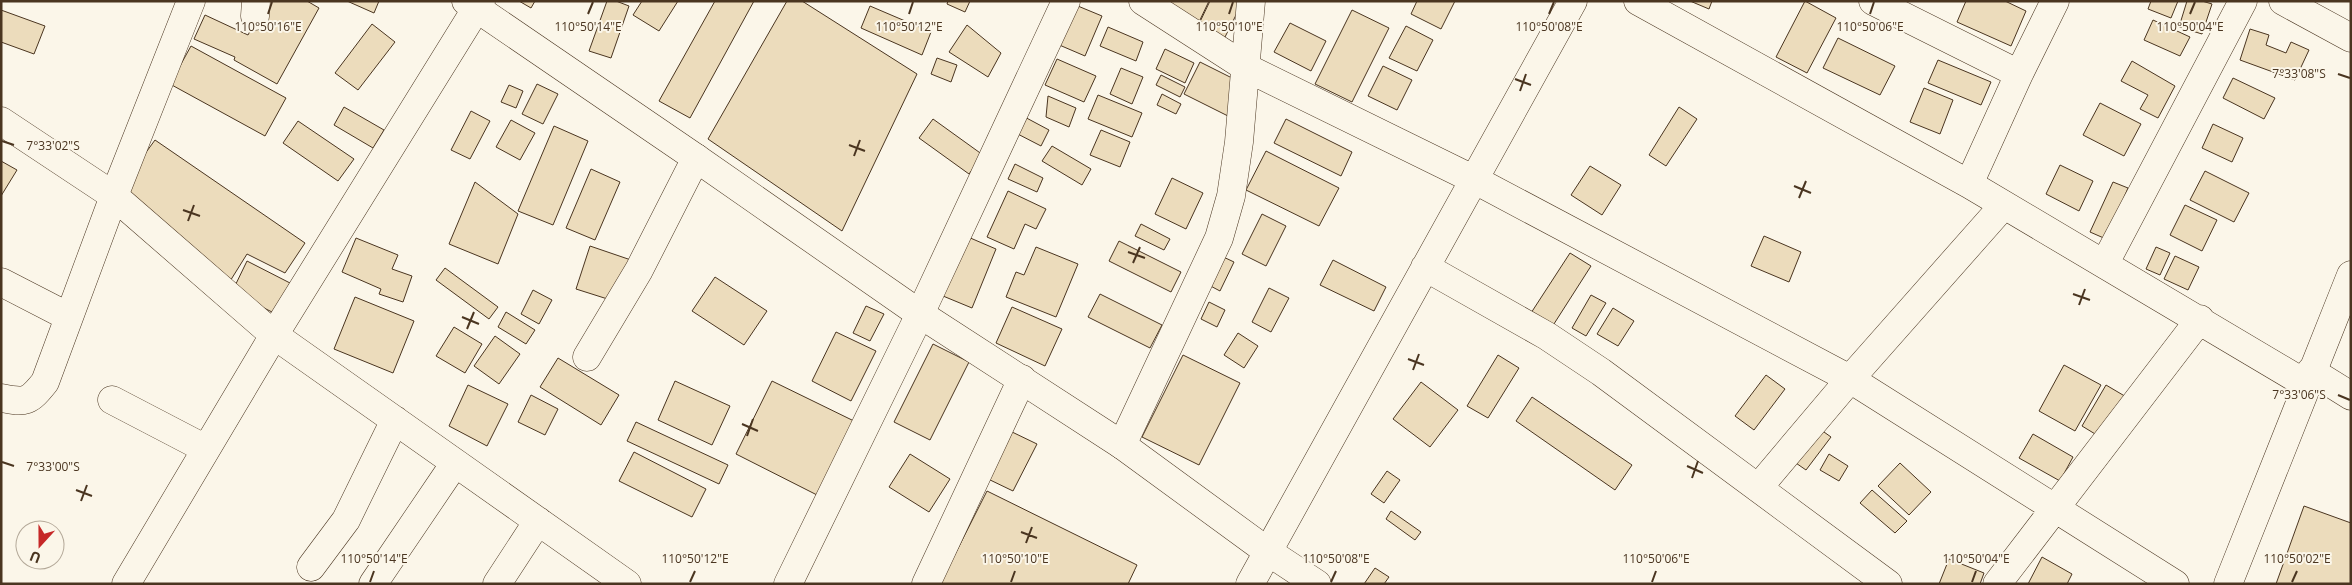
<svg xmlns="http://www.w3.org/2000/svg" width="2352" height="585" viewBox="0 0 2352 585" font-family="'Open Sans',sans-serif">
<rect width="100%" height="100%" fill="#fbf6e9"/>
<path fill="#ecdcbc" stroke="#4a3520" d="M266,1H307L319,8L277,84L234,60L235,57L194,39L205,15L248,35Z
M347,1H379L374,13Z
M519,1H535L531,8Z
M607,1H616L629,6L611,58L589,51Z
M642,1H678L659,31L633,15Z
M715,1H754L690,118L659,101Z
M787,1H802L917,74L842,231L708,139Z
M948,1H970L965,12L947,4Z
M1167,1H1209L1199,22Z
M1210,1H1243L1223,41L1197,28Z
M1417,1H1455L1441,29L1411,14Z
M1690,1H1712L1709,9Z
M1805,1L1836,18L1807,73L1776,57Z
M1966,1H2005L2026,11L2011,46L1957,22Z
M2151,1H2178L2171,18L2148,9Z
M2187,1H2202L2212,4L2202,34L2179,27Z
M1073,4L1102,16L1085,56L1057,44Z
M870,6L931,32L922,55L861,28Z
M1,10L45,26L34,54L1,42Z
M1352,10L1389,28L1352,102L1315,84Z
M2153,20L2190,37L2180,56L2144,40Z
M1290,23L1326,41L1311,71L1274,52Z
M372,24L395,42L358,90L335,73Z
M967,25L1001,53L988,77L949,52Z
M1406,26L1433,40L1417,71L1389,58Z
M1108,27L1143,42L1136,61L1100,46Z
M2250,29L2269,35L2266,45L2286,53L2291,42L2309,50L2295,80L2240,60Z
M1838,38L1895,66L1880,95L1823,68Z
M191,46L286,98L265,136L170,84Z
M1165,49L1194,63L1185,83L1156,69Z
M937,58L957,65L951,82L931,74Z
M1057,59L1096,76L1084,102L1045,85Z
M1938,60L1991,82L1981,105L1928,83Z
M2132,61L2175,86L2158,118L2140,109L2148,95L2121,81Z
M1200,62L1244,84L1228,116L1184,94Z
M1383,66L1412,80L1397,110L1368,96Z
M1121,68L1143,77L1132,104L1110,94Z
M1161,75L1185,87L1180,97L1156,85Z
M2233,78L2275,98L2264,119L2223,98Z
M537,84L558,94L543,124L522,114Z
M509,85L523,91L516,108L501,102Z
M1924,88L1953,100L1940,134L1910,122Z
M1162,94L1181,104L1176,114L1157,105Z
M1098,95L1142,113L1132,137L1088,119Z
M1048,96L1076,108L1069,127L1046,117Z
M2100,103L2141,124L2124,156L2083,135Z
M344,107L384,130L373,148L334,125Z
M1679,107L1697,119L1666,166L1649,155Z
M471,111L490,121L470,159L451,150Z
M1019,114L1049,130L1041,146L1010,130Z
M933,119L983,155L969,174L919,138Z
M1286,119L1352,152L1341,176L1274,143Z
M511,120L535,133L520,160L496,147Z
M298,121L354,159L338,181L283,143Z
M2213,124L2243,138L2232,162L2202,148Z
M554,126L588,141L553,225L518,211Z
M1101,130L1130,142L1120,167L1090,155Z
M155,140L305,243L285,273L247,254L227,286L120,188Z
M1052,146L1091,169L1082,185L1042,161Z
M1266,151L1339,188L1319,226L1246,190Z
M1,161L17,170L1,196Z
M1015,164L1043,178L1037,192L1008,179Z
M2060,165L2093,181L2079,211L2046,194Z
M1590,166L1621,185L1602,215L1571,195Z
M591,169L620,182L595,240L566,228Z
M2205,171L2249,193L2234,222L2190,200Z
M1172,178L1203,193L1186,229L1155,214Z
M475,182L518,214L498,264L449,244Z
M2113,182L2128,188L2106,239L2090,232Z
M1008,191L1046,209L1036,229L1025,224L1014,249L987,237Z
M2185,205L2217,220L2202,251L2170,235Z
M1262,214L1286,226L1266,266L1242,254Z
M1141,224L1170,239L1164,250L1135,236Z
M1764,236L1801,252L1789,282L1751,266Z
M968,237L996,249L972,308L943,296Z
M356,238L398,255L392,269L412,276L403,302L379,294L381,289L342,272Z
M1119,241L1181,272L1171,292L1109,261Z
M590,246L631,260L617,302L576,289Z
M1036,247L1078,264L1056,317L1006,297L1016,272L1024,275Z
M2156,247L2170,253L2160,275L2146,269Z
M1570,253L1591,266L1552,327L1531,313Z
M1217,254L1234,262L1220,291L1203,282Z
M2175,256L2199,267L2188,290L2164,279Z
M1333,260L1386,287L1374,311L1320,285Z
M247,261L290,283L274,313L232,292Z
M445,268L498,307L489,319L436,280Z
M715,277L767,311L744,345L692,311Z
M1269,288L1289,298L1271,332L1252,322Z
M533,290L552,300L539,324L521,314Z
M1100,294L1162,325L1150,348L1088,317Z
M1591,295L1606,303L1586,336L1572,328Z
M355,297L414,321L393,373L334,349Z
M1209,302L1225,310L1217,327L1201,319Z
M866,306L884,314L870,341L853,333Z
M1012,307L1062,329L1045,366L996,343Z
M1613,308L1634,321L1618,346L1597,334Z
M506,312L535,330L526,344L498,327Z
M454,327L482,344L465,373L436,356Z
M836,332L876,351L851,401L812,381Z
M1238,333L1258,346L1244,368L1224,355Z
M495,336L520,354L499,384L474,366Z
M933,344L969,362L930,440L894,422Z
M1183,355L1240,383L1199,465L1142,437Z
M1498,355L1519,368L1488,418L1467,406Z
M558,358L619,395L601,425L540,387Z
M2064,365L2101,385L2075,431L2039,411Z
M1766,375L1785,389L1754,430L1735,416Z
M675,381L730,406L712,445L658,420Z
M772,381L856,422L819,496L736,454Z
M1421,382L1458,410L1430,447L1393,419Z
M468,385L508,404L487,446L449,426Z
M2106,385L2128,398L2105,440L2082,426Z
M531,395L558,409L545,435L518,422Z
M1532,397L1632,465L1615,490L1516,421Z
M636,422L728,465L719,484L627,441Z
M1817,427L1831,437L1806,470L1793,461Z
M1010,431L1037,444L1013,491L986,478Z
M2033,434L2073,457L2060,481L2019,458Z
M634,452L706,489L692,517L619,481Z
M910,454L950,479L929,512L889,487Z
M1829,454L1848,466L1839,481L1820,470Z
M1900,463L1931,492L1909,515L1878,486Z
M1387,471L1400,480L1384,503L1371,494Z
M1872,490L1907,521L1895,533L1860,503Z
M987,491L1137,565L1128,584H940Z
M2304,506L2351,523V584H2276Z
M1391,511L1421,532L1415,540L1386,519Z
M2042,557L2072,574L2067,584H2028Z
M1949,559L1984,573L1980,584H1939Z
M1375,568L1389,577L1384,584H1364Z"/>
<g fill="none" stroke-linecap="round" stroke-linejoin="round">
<defs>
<path id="street" d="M1143,1L1247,68L1475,180L1850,379L2175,584
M1638,1L1969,184L2306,384
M1873,1L2019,74
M2283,1L2351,38
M255,16L256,1
M1,121L114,196L274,335L627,584
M1969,184L2019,74L2055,1
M2105,263L2243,1
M1425,267L1547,336L1601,372L1888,584
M1,282L69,317
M587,357L639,270L696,158
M2311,371L2351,396
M1,398C26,403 29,402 45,382L114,196L191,1
M112,400L206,449
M1122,445L1219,238L1231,196L1239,142L1251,1
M1758,488L1850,379L2003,206
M311,567L346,520L395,420
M126,584L274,335L481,1
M373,584L455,463
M497,584L538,521
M788,584L920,314L1066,1
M926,584L1022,379
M1250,584L1573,1
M1997,584L2200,319"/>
<path id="secondary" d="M466,1L696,158L920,314L1122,445L1267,551L1317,584
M2228,584L2351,275"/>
</defs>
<use href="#street" stroke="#4a3520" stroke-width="29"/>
<use href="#secondary" stroke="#4a3520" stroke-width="29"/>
<use href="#street" stroke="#fbf6e9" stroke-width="28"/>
<use href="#secondary" stroke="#fbf6e9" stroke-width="28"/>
</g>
<path fill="none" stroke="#4a3520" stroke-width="2" d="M268,14L272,2M588,14L593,2M909,14L913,2M1229,14L1233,2M1549,14L1554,2M1870,14L1874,2M2190,14L2195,2M2338,74L2350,78M1515,79L1531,85M1520,91L1526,74M2,141L14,145M849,145L865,151M854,156L860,140M1794,186L1811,193M1799,198L1806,181M183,210L200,216M188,221L194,205M1128,252L1145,258M1133,263L1140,247M2073,294L2090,300M2079,305L2085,289M462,317L479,324M467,329L474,312M1408,359L1424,365M1413,370L1419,354M2338,395L2350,400M742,424L758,431M747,436L753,419M2,462L14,466M1687,466L1703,473M1692,478L1698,461M76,490L92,496M81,501L87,485M1021,532L1037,538M1026,543L1032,527M370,582L374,571M690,582L695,571M1011,582L1015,571M1331,582L1336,571M1652,582L1656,571M1972,582L1976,571M2292,582L2297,571"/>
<g font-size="12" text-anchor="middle" fill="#4a3520" stroke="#fbf6e9" stroke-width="4" stroke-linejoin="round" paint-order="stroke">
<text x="268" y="31">110°50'16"E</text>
<text x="588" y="31">110°50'14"E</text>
<text x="909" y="31">110°50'12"E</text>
<text x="1229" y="31">110°50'10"E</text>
<text x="1549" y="31">110°50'08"E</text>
<text x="1870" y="31">110°50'06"E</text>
<text x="2190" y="31">110°50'04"E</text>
<text x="2299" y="78">7°33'08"S</text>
<text x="53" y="150">7°33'02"S</text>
<text x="2299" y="399">7°33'06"S</text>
<text x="53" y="471">7°33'00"S</text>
<text x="374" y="563">110°50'14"E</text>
<text x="695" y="563">110°50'12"E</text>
<text x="1015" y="563">110°50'10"E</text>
<text x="1336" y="563">110°50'08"E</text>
<text x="1656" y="563">110°50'06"E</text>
<text x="1976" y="563">110°50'04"E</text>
<text x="2297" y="563">110°50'02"E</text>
</g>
<rect width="2352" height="585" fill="none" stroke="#4a3520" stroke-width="5"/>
<g transform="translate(40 545) rotate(201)"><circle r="24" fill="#fbf6e9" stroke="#b4a999"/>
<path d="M0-4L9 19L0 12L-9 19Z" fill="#c62828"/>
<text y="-8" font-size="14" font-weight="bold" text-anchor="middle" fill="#4a3520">U</text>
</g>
</svg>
